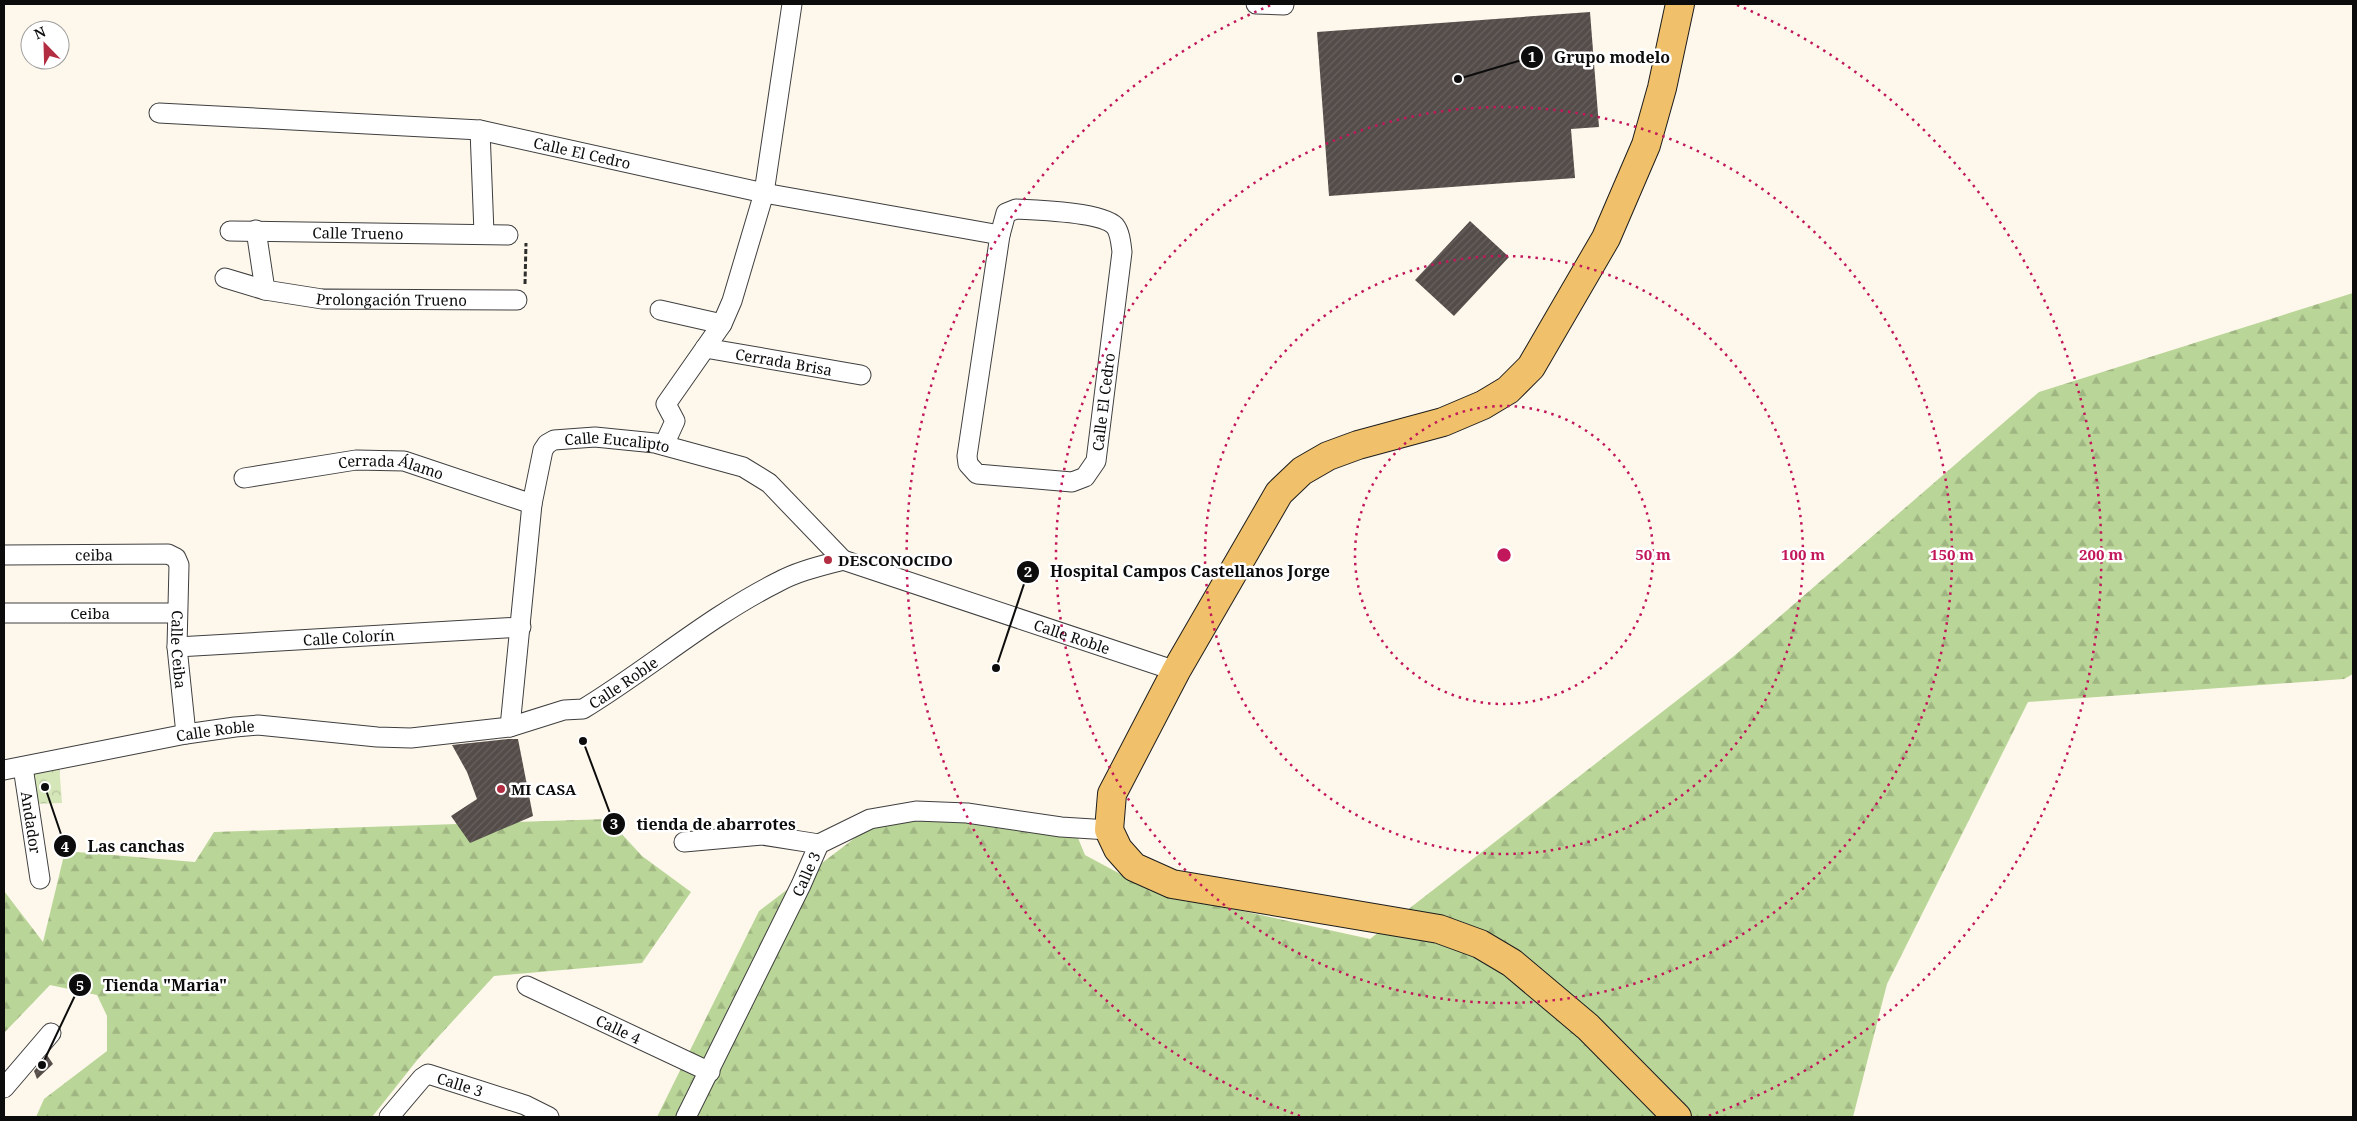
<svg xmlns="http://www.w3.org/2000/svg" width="2357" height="1121" viewBox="0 0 2357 1121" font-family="'Noto Serif',serif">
<defs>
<pattern id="forest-firs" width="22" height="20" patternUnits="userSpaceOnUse" patternTransform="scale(1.25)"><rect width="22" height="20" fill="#bad598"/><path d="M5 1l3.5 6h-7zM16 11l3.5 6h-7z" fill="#9fb682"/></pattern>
<pattern id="park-crowns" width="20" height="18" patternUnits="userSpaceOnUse" patternTransform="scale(1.25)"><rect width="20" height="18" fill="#d5e6b8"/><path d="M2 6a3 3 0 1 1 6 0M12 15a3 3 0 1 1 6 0" fill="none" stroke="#b6c49d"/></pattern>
<pattern id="building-hatch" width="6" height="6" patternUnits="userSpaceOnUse" patternTransform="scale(1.25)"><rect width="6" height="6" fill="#544c49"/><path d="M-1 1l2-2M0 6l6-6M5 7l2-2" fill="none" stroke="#68615f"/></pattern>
</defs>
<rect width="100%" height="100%" fill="#fef8ec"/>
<path fill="url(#forest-firs)" d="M2353,293V674L2344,679L2028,702L1887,984L1853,1117H657L759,911L881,818L1071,821L1085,855L1152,891L1370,939L1734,656L2039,392Z
M608,819L642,856L691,892L642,963L494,976L418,1059L372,1117H36L44,1099L107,1051V1016L97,995L50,985L4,1033V891L43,942L65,851L195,862L214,832Z"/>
<path fill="url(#park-crowns)" d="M59,764L62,803L31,804L26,770Z"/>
<path fill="url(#building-hatch)" d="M1590,12L1599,127L1571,129L1575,178L1329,196L1317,32Z
M1470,221L1509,257L1454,316L1415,280Z
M508,739H518L533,816L470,843L451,816L477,799L467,772L452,745Z
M47,1055L53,1064L37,1079L34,1071Z"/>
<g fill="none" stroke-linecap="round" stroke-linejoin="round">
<defs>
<g id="minor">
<path d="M1256,4L1284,5"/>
<path id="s1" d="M159,113L480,130L764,193L1000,235"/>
<path d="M480,130L484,233"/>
<path d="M1016,209C1036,210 1102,212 1115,226C1120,232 1121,244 1122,252L1096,461L1085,477L1072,482L977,474L968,464L967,456L1000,235L1006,213Z"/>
<path d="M256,230L265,290"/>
<path id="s2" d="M230,231L508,235"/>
<path id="s3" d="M225,278L265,290L322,299L517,300"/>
<path d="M660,310L722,324"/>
<path id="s4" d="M705,348L861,375"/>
<path d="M664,445L675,421L666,404L722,324L732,301L764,193L792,4"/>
<path id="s5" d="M244,478L356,460L404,461L532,504"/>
<path id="s6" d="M4,555L168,554L176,558L179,565L177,647L186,734"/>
<path id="s7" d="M4,613H177"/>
<path id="s8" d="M177,647L521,627"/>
<path id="s9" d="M510,727L532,504L543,450L547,444L554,440L595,437L655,443L743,467L769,483L843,560"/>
<path id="s10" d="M23,767L40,879"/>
<path id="s11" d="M4,770L186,734L235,727L258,725L377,737L411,738L510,727L564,710L583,709C649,669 708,617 778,582C798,571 821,566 843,560L1176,671"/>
<path d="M684,842L762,835L819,844"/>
<path id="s12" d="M527,986L710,1072"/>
<path d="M4,1088L51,1033"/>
<path id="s13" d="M389,1117L422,1078L428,1074L525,1105L549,1117"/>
<path id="s14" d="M686,1117L801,885L819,844L870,819L916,811L967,813L1061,827L1109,830"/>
</g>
<path id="primary" d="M1677,1117L1588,1027L1512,963L1480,944L1439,929L1172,884L1134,867L1118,849L1109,830L1112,794L1176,671L1279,493L1302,471L1328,456L1358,445L1443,422L1483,405L1508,390L1531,367L1606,238L1646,145L1662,88L1680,4"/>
</defs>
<use href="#minor" stroke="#3f3f3f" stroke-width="21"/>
<use href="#primary" stroke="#1d1d1d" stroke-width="30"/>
<path stroke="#2e2e2e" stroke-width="3" stroke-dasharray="5 2.5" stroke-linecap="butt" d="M525,284L526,243"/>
<use href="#minor" stroke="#fff" stroke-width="19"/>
<use href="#primary" stroke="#f0c16a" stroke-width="28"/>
</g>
<g fill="none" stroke="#c2185b" stroke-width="2.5" stroke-dasharray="2.5 5">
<circle cx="1504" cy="555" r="149"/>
<circle cx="1504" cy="555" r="299"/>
<circle cx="1504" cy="555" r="448"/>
<path d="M1300 1116A597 597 0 0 1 1271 5M1737 5A597 597 0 0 1 1708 1116"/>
</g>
<g fill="#b32d42" stroke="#fff" stroke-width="2">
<circle cx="828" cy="560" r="5"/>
<circle cx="501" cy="789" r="5"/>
</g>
<g text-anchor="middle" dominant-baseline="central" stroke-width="5" stroke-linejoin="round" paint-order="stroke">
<g font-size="15" fill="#0c0c0c" stroke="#fff">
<text stroke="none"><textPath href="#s1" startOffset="426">Calle El Cedro</textPath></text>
<text stroke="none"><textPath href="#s2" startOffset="128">Calle Trueno</textPath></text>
<text stroke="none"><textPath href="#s3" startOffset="169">Prolongación Trueno</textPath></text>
<text stroke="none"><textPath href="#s4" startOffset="80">Cerrada Brisa</textPath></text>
<text transform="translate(1103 402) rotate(-83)">Calle El Cedro</text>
<text stroke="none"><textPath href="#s9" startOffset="358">Calle Eucalipto</textPath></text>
<text stroke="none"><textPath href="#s5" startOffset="149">Cerrada Álamo</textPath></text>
<text stroke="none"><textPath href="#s6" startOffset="90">ceiba</textPath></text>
<text stroke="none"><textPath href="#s7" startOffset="86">Ceiba</textPath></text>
<text stroke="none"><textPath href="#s8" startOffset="172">Calle Colorín</textPath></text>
<text stroke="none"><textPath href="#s11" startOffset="1130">Calle Roble</textPath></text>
<text stroke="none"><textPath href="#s6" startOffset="265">Calle Ceiba</textPath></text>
<text stroke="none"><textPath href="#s11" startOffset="635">Calle Roble</textPath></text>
<text stroke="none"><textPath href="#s11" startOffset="215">Calle Roble</textPath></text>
<text stroke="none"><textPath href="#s10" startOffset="56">Andador</textPath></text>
<text stroke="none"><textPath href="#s14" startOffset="271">Calle 3</textPath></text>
<text stroke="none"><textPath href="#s12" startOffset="101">Calle 4</textPath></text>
<text stroke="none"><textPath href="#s13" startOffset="92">Calle 3</textPath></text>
</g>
<g font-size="15" font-weight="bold" fill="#0c0c0c" stroke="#fff" text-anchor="start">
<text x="838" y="560">DESCONOCIDO</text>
<text x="511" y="789">MI CASA</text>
</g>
</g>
<circle cx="1504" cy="555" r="8" fill="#c2185b" stroke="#fff" stroke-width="2.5"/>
<g font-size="15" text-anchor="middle" font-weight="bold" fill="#c2185b" stroke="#fff" stroke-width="5" stroke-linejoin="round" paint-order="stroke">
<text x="1653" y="560">50 m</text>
<text x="1803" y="560">100 m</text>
<text x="1952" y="560">150 m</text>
<text x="2101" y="560">200 m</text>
</g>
<path fill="none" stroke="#0c0c0c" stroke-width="2" d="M1458 79L1532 57M996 668L1028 572M583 741L614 824M45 787L65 846M42 1065L80 985"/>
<g fill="#0c0c0c" stroke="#fff" stroke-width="2">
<circle cx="1458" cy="79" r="5"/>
<circle cx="996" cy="668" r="5"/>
<circle cx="583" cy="741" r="5"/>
<circle cx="45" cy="787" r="5"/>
<circle cx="42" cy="1065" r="5"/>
<circle cx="1532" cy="57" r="12"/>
<circle cx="1028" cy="572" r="12"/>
<circle cx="614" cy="824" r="12"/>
<circle cx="65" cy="846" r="12"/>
<circle cx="80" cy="985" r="12"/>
</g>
<g font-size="15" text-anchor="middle" font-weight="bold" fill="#fff">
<text x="1532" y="62">1</text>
<text x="1028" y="577">2</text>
<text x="614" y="829">3</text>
<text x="65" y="852">4</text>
<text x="80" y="991">5</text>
</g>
<g font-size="16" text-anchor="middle" font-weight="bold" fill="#0c0c0c" stroke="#fff" stroke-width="5" stroke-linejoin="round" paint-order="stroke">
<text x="1612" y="63">Grupo modelo</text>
<text x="1190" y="577">Hospital Campos Castellanos Jorge</text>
<text x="716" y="830">tienda de abarrotes</text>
<text x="136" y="852">Las canchas</text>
<text x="165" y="991">Tienda "Maria"</text>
</g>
<rect width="2357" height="1121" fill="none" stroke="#0c0c0c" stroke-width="10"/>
<g transform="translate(45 45) rotate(337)"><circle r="24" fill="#ffffff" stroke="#9e9e9e"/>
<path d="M0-4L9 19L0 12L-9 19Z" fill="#b32d42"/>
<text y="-8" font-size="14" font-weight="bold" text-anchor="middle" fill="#0c0c0c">N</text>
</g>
</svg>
